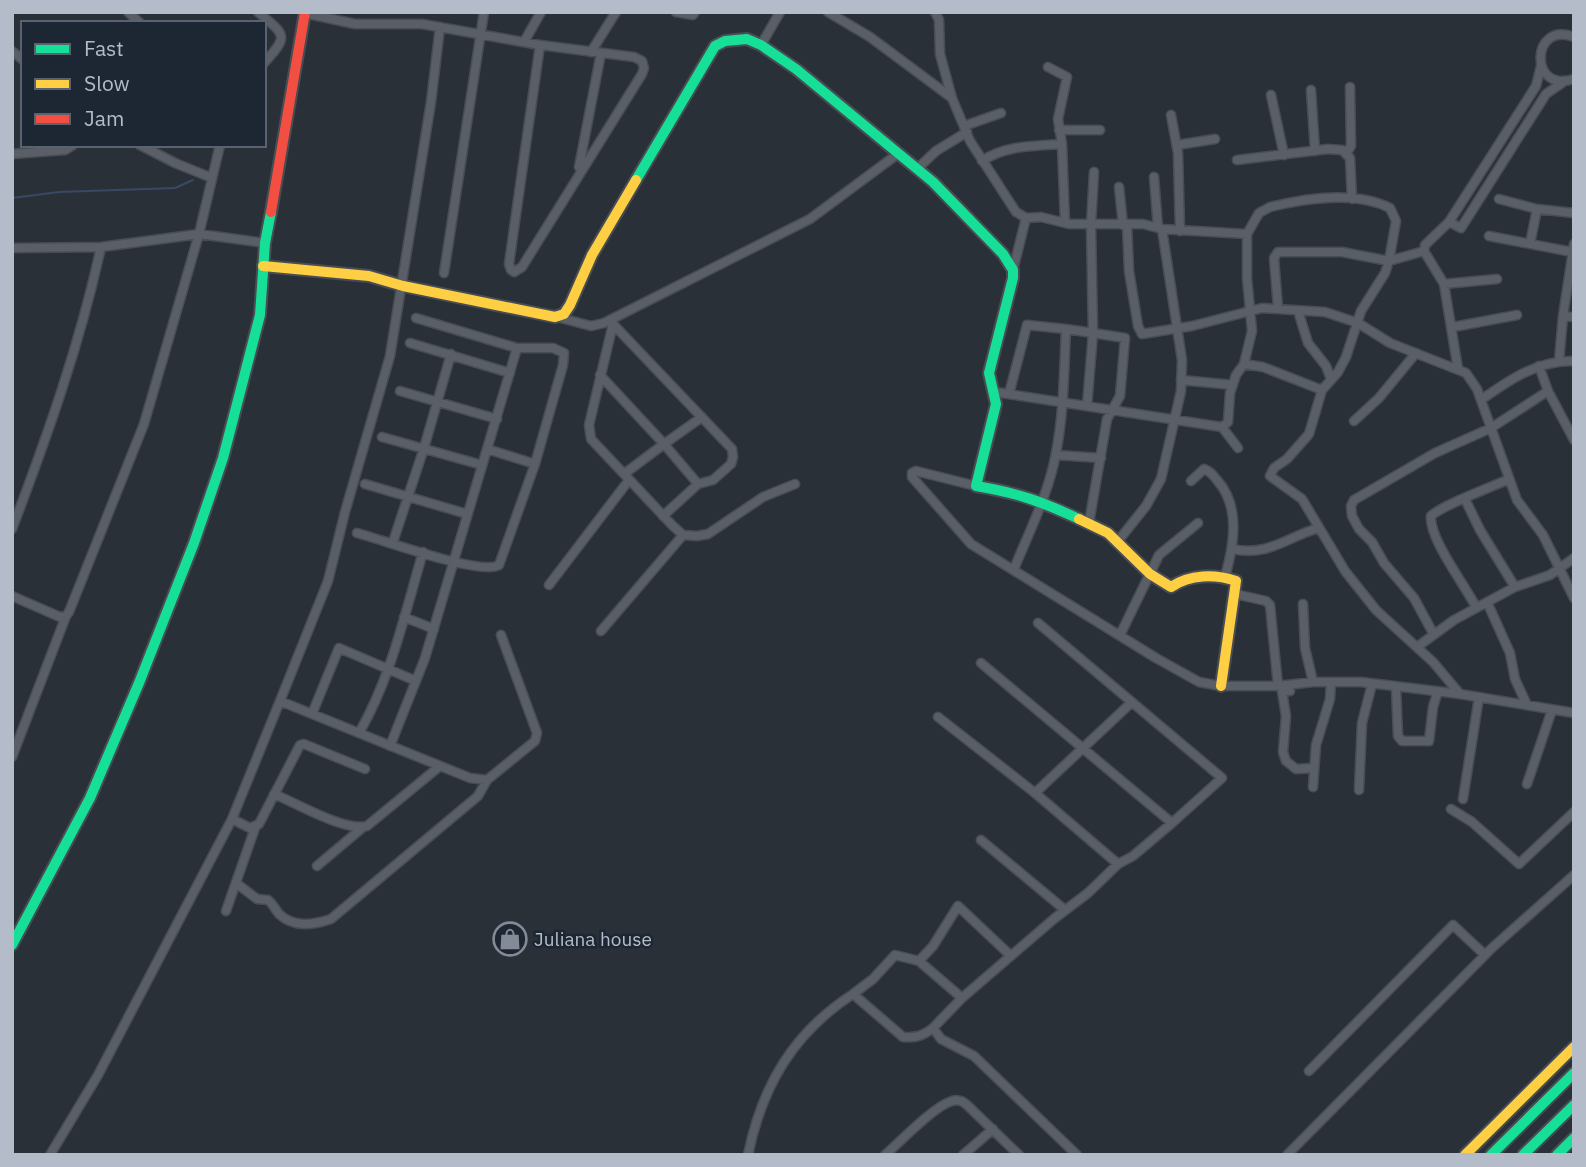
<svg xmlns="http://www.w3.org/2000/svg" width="1586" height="1167" viewBox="0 0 1586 1167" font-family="'IBM Plex Sans',sans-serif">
<rect width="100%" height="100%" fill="#2a3038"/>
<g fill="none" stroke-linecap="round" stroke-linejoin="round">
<path stroke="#384963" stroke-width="2" d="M12,198L59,192L175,188L193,180"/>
<defs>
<path id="street" d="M128,12L140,23
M258,12C285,35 290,35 264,63
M676,12L693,15L695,12
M828,12L870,37L952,98
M935,12L939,20L940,54L952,98L970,141L1016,212L1026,218L1041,217L1069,224H1143L1162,229L1247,234
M304,13L355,24H422L540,45L634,57L642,61L644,68L642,74L522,267L514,272L511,270L509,264L540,45
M1574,37C1531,20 1528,94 1574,79
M524,42L541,12
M761,45L780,12
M12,51L23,60
M591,52L616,12
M1541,66L1536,86L1449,222L1461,228L1546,94L1565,81
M1048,67L1067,77L1058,119L1062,144L1065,223
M1311,90L1315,151
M1271,95L1284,155
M1171,115L1178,153L1180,231
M964,126L1001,113
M1059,130H1100
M140,145L175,163L212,178
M1177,145L1215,139
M1347,152L1351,146L1350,87
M12,154L65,150L73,145
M1237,160L1328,149L1342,150L1350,158L1352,199
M982,161C1006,145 1034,146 1062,144
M579,167L601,53
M917,169L936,151L967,132
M1154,177L1158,228
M1119,187L1123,225
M1499,199L1537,209L1574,213
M1449,222L1425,245L1424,251L1444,284L1458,369
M1127,225L1129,271L1138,326L1142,334L1192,326L1262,308L1325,312L1358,323L1390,343L1466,373L1477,389L1517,500L1543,535L1574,598
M1489,236L1572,252
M1530,244L1537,209
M12,248L101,247L199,234L265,243
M1013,270L1026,218
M444,273L484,12
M1444,284L1497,279
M1278,308L1274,258L1278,252H1342L1389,261L1424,251
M1298,311L1308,343L1326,366L1331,379
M1563,316L1574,317
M557,317L591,326L604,323L810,219L899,153
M612,323L732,449L733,457L731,464L713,480L698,484L663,516
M613,324L589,425L591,439L672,525L683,535L697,536L708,534L763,497L795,484
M1453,327L1517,315
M410,343L510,373
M1559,361L1563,316L1574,244
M1244,364L1263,367L1322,390
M1539,366L1548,391L1574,440
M600,375L664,444L624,474
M1181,380L1233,385
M400,391L497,419
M995,392L1222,427L1228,422L1230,393L1236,375L1244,364L1252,331L1247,278V234L1259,213L1270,207C1306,198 1356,191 1390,208L1396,221L1389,261L1385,273L1361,311L1346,357L1338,372L1322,390L1309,434L1287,459L1274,468L1270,476L1302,499L1345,571L1376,610L1433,662L1460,694
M1009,394L1027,325L1066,329
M1481,400C1509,380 1538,360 1574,361
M1354,421L1379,398L1416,353
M1222,427L1238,448
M382,437L482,465
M487,449L535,464
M1056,455L1101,458
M1191,481L1204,469C1210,471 1213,475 1217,480C1241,507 1234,545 1225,577
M365,484L467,514
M698,484L664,444L702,417
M976,486L916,471L912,473V477L971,544L1156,658L1199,682L1221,686H1278L1313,682H1361L1460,694L1574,713
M1465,499L1480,530L1515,587
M1089,523L1107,419L1120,396L1125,338L1093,333L1091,225L1094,172
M12,529C47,437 80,344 101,247
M357,533C384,540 480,576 499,565L535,464L563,365L564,353L553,348H517
M1118,541L1146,506L1161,479L1181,391L1182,360L1162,229
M393,542L424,448L451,354
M1233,549C1267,557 1288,537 1318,528
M1014,569C1029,532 1049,493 1056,453C1064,412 1064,370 1066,329L1093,333L1087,406
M549,585L629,480
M1235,594L1266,601L1270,605L1278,686
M12,596L60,617L66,616
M1487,602L1510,653L1515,679L1527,705
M1303,604L1305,648L1313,682
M1476,607C1465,585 1429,539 1431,516C1442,505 1492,487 1509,479
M404,617L434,629
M601,631L683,535
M1433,633L1414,598L1384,563L1372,542L1359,529L1352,516L1351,506L1354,500L1435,453L1491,428L1548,391
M1120,635L1159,555L1198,523
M1417,647L1454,620L1515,587L1550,575L1574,558
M981,663L1172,823
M1396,687L1398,736L1402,741H1429L1433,707L1438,691
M1290,691H1282L1286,716L1283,752L1286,761L1296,769L1313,768
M280,701L328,581L345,512L390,356L431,102L440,27
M312,714L339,648L416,681
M938,717L1035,793L1118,864
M359,733C391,678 405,613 423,552
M390,746L425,658L517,348L416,318
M12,757L66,616L69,612L144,424L199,234L220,145
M1527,784L1552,710
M1313,787L1316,745L1330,699L1331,682
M1359,790L1362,723L1372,684
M1035,793L1132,702
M274,794C296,803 345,832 367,826L440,766
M1463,799L1479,697
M1451,809L1472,822L1519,864L1574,812
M232,819L250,828L259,824L300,745L304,744L365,769
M981,840L1065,910
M317,866L362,828
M236,883L257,899L268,900C273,904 275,909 279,914C294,928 313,925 331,919L478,796L487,780
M226,911L255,828
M919,961L962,998
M853,994L873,979L895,955L919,961L933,946L958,906L1011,956
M933,1028L962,998L1055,918L1088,893L1118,864L1133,856L1172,823L1222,778L1038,623
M1309,1071L1453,925L1485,955
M50,1155L98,1075L232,819L280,701L470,778L487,780L535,741L537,733L501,635
M748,1155C762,1086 793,1033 853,994L903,1037C915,1038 923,1036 933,1028L941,1039L974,1056L1077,1155
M885,1155C900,1142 934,1106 952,1101C958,1099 963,1101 967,1105L1019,1155
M963,1155L993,1129
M1287,1155L1492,948L1574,875"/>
<path id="fast" d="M636,180L715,46L725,41L747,39L761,45L796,69L933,182L1003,254L1013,270V278L989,373L996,404L976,486C1018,493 1040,501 1079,519
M12,945L90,798L139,683L194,543L223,458L260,315L265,243L271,212
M1491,1155L1574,1073
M1523,1155L1574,1105
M1557,1155L1574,1138"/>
<path id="slow" d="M263,266L369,276L403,286L555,317L564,314L570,305L592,255L636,180
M1079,519L1108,533L1150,574L1171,587C1190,574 1215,574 1236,581L1221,686
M1465,1155L1574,1047"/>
<path id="jam" d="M271,212L305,12"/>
</defs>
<use href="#street" stroke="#484c53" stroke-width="11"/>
<use href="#fast" stroke="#484c53" stroke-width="14"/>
<use href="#slow" stroke="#484c53" stroke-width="14"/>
<use href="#jam" stroke="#484c53" stroke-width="14"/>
<use href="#street" stroke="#5a5e66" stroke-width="8"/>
<use href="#fast" stroke="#16e098" stroke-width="10"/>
<use href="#slow" stroke="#ffcf43" stroke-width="10"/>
<use href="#jam" stroke="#f24e42" stroke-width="10"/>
</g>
<defs>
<symbol id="shop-ring" viewBox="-11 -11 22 22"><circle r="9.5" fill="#1d2633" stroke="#848b96" stroke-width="1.5"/><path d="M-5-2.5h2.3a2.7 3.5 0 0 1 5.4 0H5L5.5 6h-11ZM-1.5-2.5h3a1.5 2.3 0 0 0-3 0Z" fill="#848b96"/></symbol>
</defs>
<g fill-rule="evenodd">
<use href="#shop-ring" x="491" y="920" width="38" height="38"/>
</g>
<g text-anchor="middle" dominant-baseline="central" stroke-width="5" stroke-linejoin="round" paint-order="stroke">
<g font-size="19" fill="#b4bcc9" stroke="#1d2633" text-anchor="start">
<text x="534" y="939">Juliana house</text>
</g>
</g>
<rect width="1586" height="1167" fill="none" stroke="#b4bcc9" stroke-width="28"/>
<rect x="21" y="21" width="245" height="126" fill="#1d2633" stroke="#59626f" stroke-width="2"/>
<rect x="35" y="44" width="35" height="10" fill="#16e098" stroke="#59626f" stroke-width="2"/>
<text x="84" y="56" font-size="21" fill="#b4bcc9">Fast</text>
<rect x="35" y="79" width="35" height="10" fill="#ffcf43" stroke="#59626f" stroke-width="2"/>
<text x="84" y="91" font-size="21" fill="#b4bcc9">Slow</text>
<rect x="35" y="114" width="35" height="10" fill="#f24e42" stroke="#59626f" stroke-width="2"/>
<text x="84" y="126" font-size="21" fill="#b4bcc9">Jam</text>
</svg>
